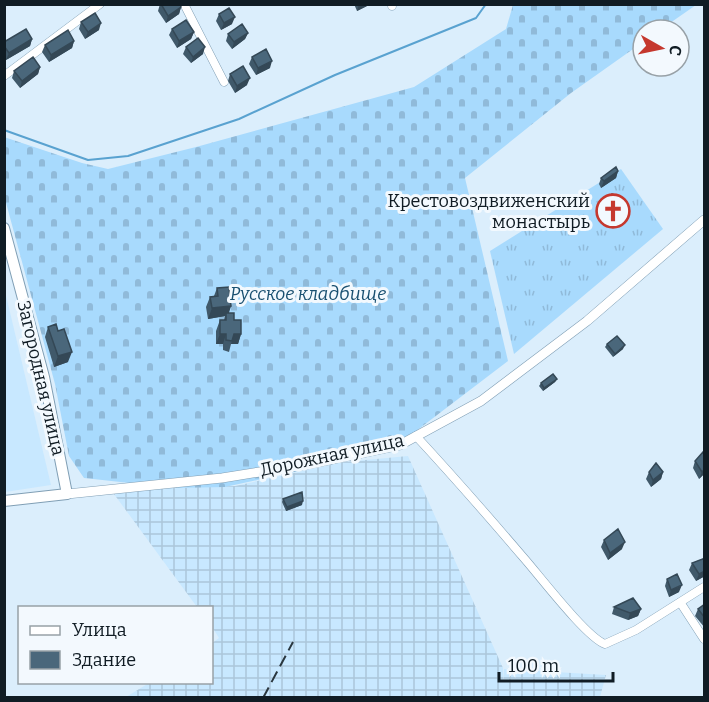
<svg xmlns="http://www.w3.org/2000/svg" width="709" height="702" viewBox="0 0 709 702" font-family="Bitter,serif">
<defs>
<pattern id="industrial-grid" width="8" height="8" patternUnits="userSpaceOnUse" patternTransform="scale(1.5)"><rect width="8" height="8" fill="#c8e8ff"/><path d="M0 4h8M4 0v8" fill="none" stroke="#abc6da"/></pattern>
<pattern id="grass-tufts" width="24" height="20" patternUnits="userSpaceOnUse" patternTransform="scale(1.5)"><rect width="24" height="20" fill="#a8dafd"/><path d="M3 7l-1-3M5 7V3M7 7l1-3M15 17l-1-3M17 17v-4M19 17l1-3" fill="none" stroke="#90bad9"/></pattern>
<pattern id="cemetery-stones" width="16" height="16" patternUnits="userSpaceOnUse" patternTransform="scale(1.5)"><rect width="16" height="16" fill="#a8dafd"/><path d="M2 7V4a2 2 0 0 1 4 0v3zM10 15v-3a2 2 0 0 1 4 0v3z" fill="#90bad9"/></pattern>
</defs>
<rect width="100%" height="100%" fill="#dbeefc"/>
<path fill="#c8e8ff" d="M4,287L51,485L5,492H4Z"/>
<path fill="url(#industrial-grid)" d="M408,456L503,668V682L504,669L606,675L600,697H126L149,683L212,682V643L219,638L212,627V608L197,607L111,490L235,486L344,462Z"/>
<path fill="url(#grass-tufts)" d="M621,169L663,229L514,354L490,251Z"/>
<path fill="url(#cemetery-stones)" d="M513,5H696L660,30H643V42L571,93L465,178L508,361L399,444L350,460L225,487L175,488L84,478L69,456L55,384L5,199L4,137L82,163L108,169L196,147L414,87L506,29Z"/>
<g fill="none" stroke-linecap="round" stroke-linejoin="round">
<path stroke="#59a2d0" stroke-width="2" d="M4,130L88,160L128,156L239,119L335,75L476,18L486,4"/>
<defs>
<path id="minor" d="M184,4L224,82
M392,4V6
M4,76L100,4
M416,436C452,475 488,516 523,557C539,575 586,637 605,644L636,630L704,587
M680,602L704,639"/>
<path id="tertiary" d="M67,494L222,478L309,464L400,445L481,401L587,321L704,220"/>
<path id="secondary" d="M4,228L44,377L67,494L4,501"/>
</defs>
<use href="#minor" stroke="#809fb5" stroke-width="9"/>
<use href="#tertiary" stroke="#809fb5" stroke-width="10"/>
<use href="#secondary" stroke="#809fb5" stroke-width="12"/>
<use href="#minor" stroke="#fff" stroke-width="8"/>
<use href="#tertiary" stroke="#fff" stroke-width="9"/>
<use href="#secondary" stroke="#fff" stroke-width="10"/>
<path stroke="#2a373f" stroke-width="2" stroke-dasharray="12 6" stroke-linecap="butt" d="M263,698L293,642"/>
</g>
<path fill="#40596a" d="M160,4H180L181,7L179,14L166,23L158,11Z
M354,4H367V6L357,11Z
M219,14L232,24L221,30L216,21Z
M81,22L99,30L85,39L79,29Z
M172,29L194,32L191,39L177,48L169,35Z
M248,33L245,39L232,49L226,41L228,34Z
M32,39L30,46L6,60L4,57V42Z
M74,41L72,48L49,62L42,52L45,45Z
M186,47L203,54L191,63L183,54Z
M252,57L270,68L256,75L249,64Z
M40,67L38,74L20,88L12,78L14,71Z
M230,74L247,85L235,93L228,81Z
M618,171L616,178L601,188L599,184L601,178Z
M612,194L620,213L617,220L613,219V221H609L608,217L604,216Z
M217,288L231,306L228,313L234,320L241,334L238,344H231L229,352L223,350V344H216V331L220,320H224L225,316L208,319L206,307L210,297L214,296Z
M48,327L58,331L68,362L54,367L45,337Z
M607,344L623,349L613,357L605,347Z
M557,379L555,382L543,391L539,386L541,383Z
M705,455V473L699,479L693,468L695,461Z
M649,472H663L661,479L651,487L646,479Z
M283,499L302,505L286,511L282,502Z
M604,540L622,549L608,560L601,547Z
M705,558V576L696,581L689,570L692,563Z
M667,579L679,592L669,597L665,586Z
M705,604V628L695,616L698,609Z
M614,607L641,609L638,616L628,620L612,614Z"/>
<path fill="#344856" d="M359,4H367V6L357,11Z
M181,7L179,14L166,23L168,16Z
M235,17L232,24L221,30L224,23Z
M101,23L99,30L85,39L88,32Z
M194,32L191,39L177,48L179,41Z
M248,33L245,39L232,49L234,42Z
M32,39L30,46L6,60L9,53Z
M74,41L72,48L49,62L51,55Z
M205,47L203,54L191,63L193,57Z
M272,61L270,68L256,75L258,68Z
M40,67L38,74L20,88L22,81Z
M250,78L247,85L235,93L237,86Z
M618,171L616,178L601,188L604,181Z
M611,214H615L613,221H609Z
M231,306L228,316L226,313L225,316L208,319L212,308Z
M220,334H226L223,344H216Z
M234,334H241L238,344H231Z
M625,345L623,349L613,357L615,354Z
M72,352L68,362L54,367L58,356Z
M557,379L555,382L543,391L544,388Z
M705,469V473L699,479L702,472Z
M663,472L661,479L651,487L653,480Z
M303,501L302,505L286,511L287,507Z
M625,542L622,549L608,560L610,553Z
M705,571V576L696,581L699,574Z
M682,585L679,592L669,597L671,590Z
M641,609L638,616L628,620L630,613Z"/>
<path fill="#4a677b" stroke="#344856" stroke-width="1.5" d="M161,4H180L181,7L168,16Z
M229,8L235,17L224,23L219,14Z
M95,13L101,23L88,32L81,22Z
M186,20L194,32L179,41L172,29Z
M242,24L248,33L234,42L228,34Z
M26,29L32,39L9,53L4,46V42Z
M68,30L74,41L51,55L45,45Z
M198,38L205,47L193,57L186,47Z
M266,49L272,61L258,68L252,57Z
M33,57L40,67L22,81L14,71Z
M243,66L250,78L237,86L230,74Z
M616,167L618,171L604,181L601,178Z
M612,194L624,199L620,213L616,212L615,214H611V210L607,209Z
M229,287L231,306L212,308L210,297L218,296L217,288Z
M226,313H234V320H241V334H234L232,341L226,340V334H220V320H226Z
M56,324L58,331L64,329L72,352L58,356L48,327Z
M617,336L625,345L615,354L607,344Z
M553,374L557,379L544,388L541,383Z
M703,452L705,455V469L702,472L695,461Z
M656,463L663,472L653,480L649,472Z
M302,492L303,501L287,507L283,499Z
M618,529L625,542L610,553L604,540Z
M705,558V571L699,574L692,563Z
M677,574L682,585L671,590L667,579Z
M633,598L641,609L630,613L614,607Z
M705,604V618L698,609Z"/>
<defs>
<symbol id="church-ring" viewBox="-11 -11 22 22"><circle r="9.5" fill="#f3f9fe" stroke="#c5382e" stroke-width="1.5"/><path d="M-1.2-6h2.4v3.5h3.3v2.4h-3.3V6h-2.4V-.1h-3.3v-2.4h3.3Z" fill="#c5382e"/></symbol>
</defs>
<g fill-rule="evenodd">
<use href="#church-ring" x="594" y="192" width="38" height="38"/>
</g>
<g text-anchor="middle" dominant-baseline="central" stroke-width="6" stroke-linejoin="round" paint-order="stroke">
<g font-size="18" fill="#101c24" stroke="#f3f9fe" text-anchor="end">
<text x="590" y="201">Крестовоздвиженский<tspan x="590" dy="21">монастырь</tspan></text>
</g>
<g font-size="18" font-style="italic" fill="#195071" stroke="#f3f9fe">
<text x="308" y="294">Русское кладбище</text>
</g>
<g font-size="18" fill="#101c24" stroke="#f3f9fe">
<text transform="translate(41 378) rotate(77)">Загородная улица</text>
<text transform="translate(332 455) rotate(-12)">Дорожная улица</text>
</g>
</g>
<rect width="709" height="702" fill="none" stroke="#101c24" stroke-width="12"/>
<rect x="18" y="606" width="195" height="78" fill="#f3f9fe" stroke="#98a1a7" stroke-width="1.5"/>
<rect x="30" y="626" width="30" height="9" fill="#ffffff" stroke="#98a1a7" stroke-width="1.5"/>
<text x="72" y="636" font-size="18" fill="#101c24">Улица</text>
<rect x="30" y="651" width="30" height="18" fill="#4a677b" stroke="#98a1a7" stroke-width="1.5"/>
<text x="72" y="666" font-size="18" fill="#101c24">Здание</text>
<g transform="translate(661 48) rotate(99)"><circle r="28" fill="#f3f9fe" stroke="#98a1a7" stroke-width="1.5"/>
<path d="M0-4.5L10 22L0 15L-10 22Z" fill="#c5382e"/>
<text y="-9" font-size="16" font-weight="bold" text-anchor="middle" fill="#101c24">С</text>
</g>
<path d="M499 672v9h114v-9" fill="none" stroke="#101c24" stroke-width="3"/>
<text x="508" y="672" font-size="18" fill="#101c24" stroke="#f3f9fe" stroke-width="4.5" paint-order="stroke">100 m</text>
</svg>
